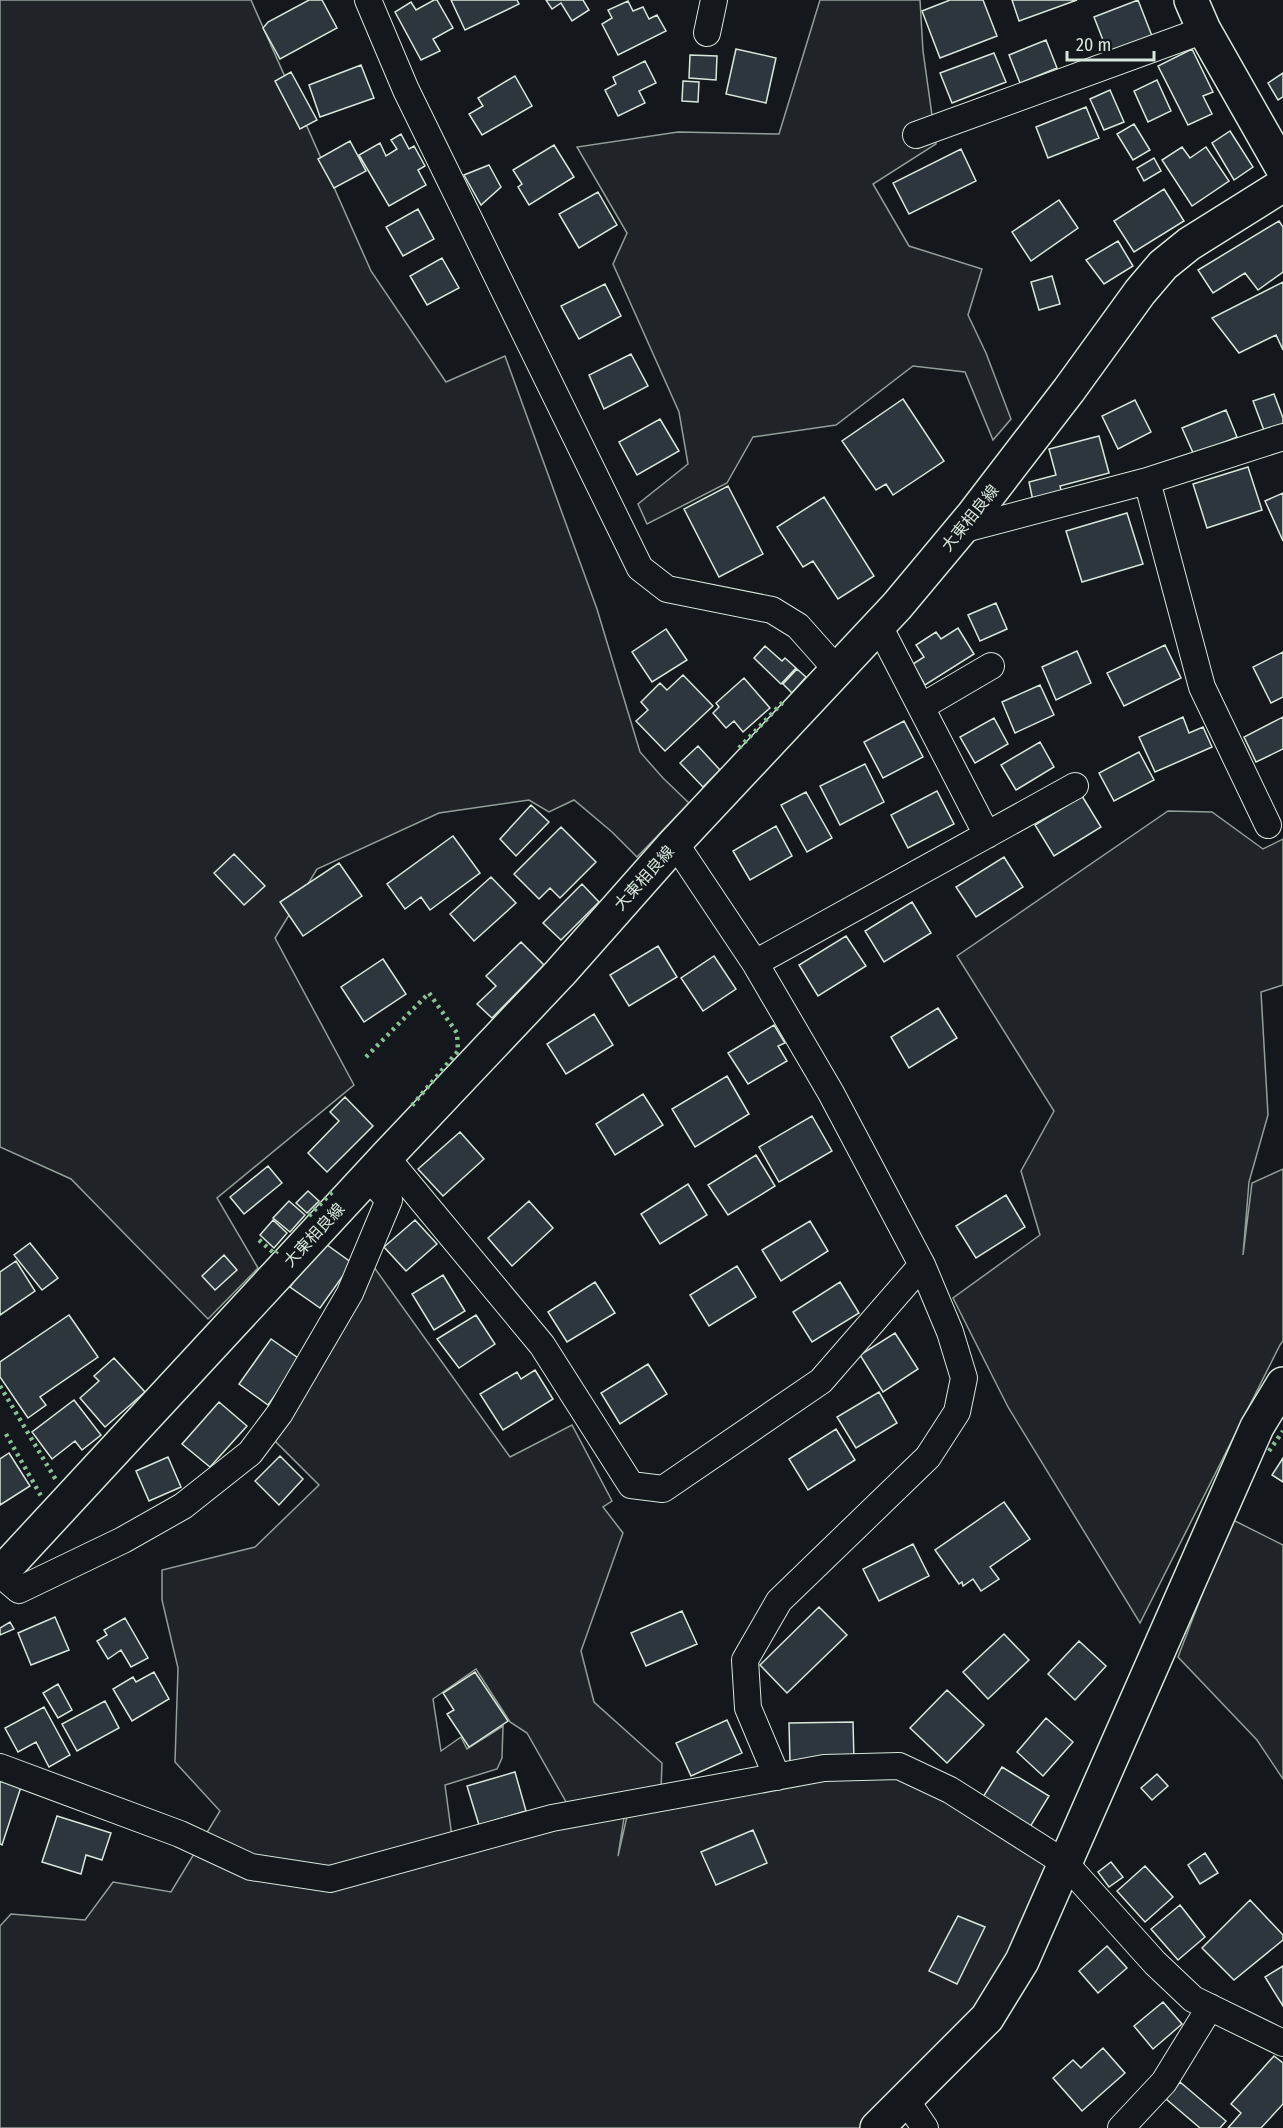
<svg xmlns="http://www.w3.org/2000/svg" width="1283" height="2128" viewBox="0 0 1283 2128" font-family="'Fira Sans Condensed','Noto Sans JP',sans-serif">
<rect width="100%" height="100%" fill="#14181c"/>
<path fill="#202428" stroke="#939e99" stroke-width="1.5" d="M0,0H251L371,271L446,382L505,356L597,609L640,752L663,778L689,803L637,857L612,832L574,800L549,812L529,800L439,813L317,869L275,938L354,1085L217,1198L258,1268L208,1319L71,1179L0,1147Z
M820,0H920L923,51L936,144L873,184L909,246L982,269L968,315L986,353L1011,419L993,440L965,372L913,366L836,425L753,437L727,483L647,524L638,504L688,464L679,412L613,264L627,233L577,147L678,132L779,134Z
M1168,811L1212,812L1263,849L1283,839V985L1261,992L1268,1115L1249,1182L1243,1255L1252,1183L1283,1169V1341L1280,1345L1140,1623L1008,1407L953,1298L1040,1235L1021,1171L1054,1111L957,956Z
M371,1263L510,1457L572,1425L612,1501L603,1507L623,1533L581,1651L594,1702L662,1763L661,1790L569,1807L527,1733L510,1722L476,1669L433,1699L441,1751L461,1737L467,1749L503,1726L502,1758L497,1769L445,1785L452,1837L626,1805L618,1856L628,1812L899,1766L1055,1858L987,2018L882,2128H0V1926L11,1914L85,1920L113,1882L171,1892L220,1811L175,1762L178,1668L162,1600V1570L255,1547L319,1485L274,1440Z
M1231,1519L1283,1545V1779L1257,1740L1178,1657Z"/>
<path fill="#2c363c" stroke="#d8e6dc" stroke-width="1.5" d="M309,0H322L337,28L280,59L263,28L268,22Z
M434,0H437L453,28L433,39L440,51L421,60L395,12L411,2L416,10Z
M451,0H517L519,4L465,30Z
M546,0H583L589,10L572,21L561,3L552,9Z
M950,0H983L997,36L940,58L922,11Z
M1012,0H1077L1019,21Z
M1138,0L1152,36L1108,53L1094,17Z
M628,1L633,11L643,7L649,19L657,15L666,31L618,55L602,24L612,18L608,10Z
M1046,40L1057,68L1020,83L1009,55Z
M736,49L776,58L766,103L726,94Z
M1192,49L1213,92L1203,96L1212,114L1188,125L1158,66Z
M994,53L1006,82L952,103L940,73Z
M690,55L717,56L716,80L689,78Z
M645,61L656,83L639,91L645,103L618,116L605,90L616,84L613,77Z
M361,65L374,98L320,117L309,85Z
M291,72L317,120L300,129L275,81Z
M1283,73V97L1278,100L1268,83Z
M515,76L532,106L482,135L469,114L483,106L478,98Z
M1157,80L1171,111L1148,122L1134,91Z
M683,81L699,82L698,102L682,101Z
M1110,90L1124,122L1104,130L1090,99Z
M1086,107L1099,138L1048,158L1036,127Z
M1134,124L1150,150L1133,160L1117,134Z
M1230,131L1253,167L1234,180L1212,143Z
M401,134L409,149L414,146L425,166L418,170L426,185L389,206L359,155L380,143L386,156L397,149L391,140Z
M350,141L366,171L334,188L318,159Z
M554,145L574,177L529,205L518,187L522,184L513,170Z
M1182,147L1190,158L1206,147L1229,181L1192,206L1162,160Z
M961,149L976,181L909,214L893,183Z
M1154,158L1161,171L1144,181L1137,168Z
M489,165L501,187L481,205L464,175Z
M1164,189L1184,221L1134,252L1114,221Z
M598,192L617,225L579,248L559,214Z
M1059,200L1078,228L1031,261L1012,232Z
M418,209L434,239L403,256L386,227Z
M1279,221L1283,227V272L1258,290L1245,273L1213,293L1198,270Z
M1118,241L1133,266L1104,284L1086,260Z
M442,258L459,288L427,305L410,276Z
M1052,276L1060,304L1039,310L1031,282Z
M1283,282V350L1276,335L1239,353L1212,318Z
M605,284L621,316L579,339L561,306Z
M631,354L648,386L604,409L589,375Z
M1274,394L1283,418V427L1265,433L1253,401Z
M903,399L944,461L893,495L886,484L876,490L842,441Z
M1135,400L1151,432L1118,449L1102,416Z
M1226,410L1237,437L1194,455L1182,428Z
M660,419L679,451L637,475L619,442Z
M1099,436L1109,473L1060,486L1062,494L1033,501L1029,482L1056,475L1049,449Z
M1248,467L1262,510L1207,528L1193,484Z
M728,486L763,554L719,577L684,509Z
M1283,493V541L1265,501Z
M824,497L874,576L838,599L813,561L803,567L777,527Z
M1127,513L1143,564L1082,582L1066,531Z
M996,603L1007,629L980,641L968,615Z
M958,628L974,654L925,685L913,664L924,657L916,645L936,632L941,639Z
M666,629L687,660L652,682L632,652Z
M1165,645L1181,678L1124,706L1107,673Z
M765,646L782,661L785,658L796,668L781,684L754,658Z
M1077,651L1091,683L1056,700L1042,667Z
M1283,652V697L1271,703L1253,667Z
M797,669L806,677L792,693L783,684Z
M683,675L713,706L665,751L636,721L648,710L641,702L660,683L667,690Z
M744,678L770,708L743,732L734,721L726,728L713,713L719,707L716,703Z
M1040,685L1054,715L1015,733L1002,702Z
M1183,717L1189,733L1203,727L1212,747L1155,772L1139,737Z
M1283,717V749L1256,762L1244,737Z
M994,718L1008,744L975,763L960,737Z
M904,721L923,757L883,778L864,742Z
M1040,742L1054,767L1016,790L1001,765Z
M698,746L720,770L703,787L680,763Z
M1139,752L1154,780L1114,801L1099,773Z
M865,764L884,802L840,825L820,786Z
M937,791L954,824L908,848L891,815Z
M806,792L832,838L807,852L781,805Z
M1082,796L1101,827L1054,856L1035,825Z
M531,805L549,822L516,856L500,839Z
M776,826L792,856L750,880L733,851Z
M561,827L596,862L560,898L550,888L539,899L514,874Z
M453,836L480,873L430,910L421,897L405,909L387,884Z
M234,854L265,886L244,905L214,873Z
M1004,857L1023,887L976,917L956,887Z
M339,863L362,896L303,936L280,902Z
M491,877L516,903L474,941L450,914Z
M582,884L599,902L561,940L543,923Z
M912,902L931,933L884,962L865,931Z
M846,936L866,966L818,996L799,965Z
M521,942L544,965L492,1018L477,1004L496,986L486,976Z
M658,946L677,977L629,1006L610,975Z
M714,956L736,989L703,1011L681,978Z
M383,959L406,994L364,1022L341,987Z
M938,1008L957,1038L909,1068L891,1037Z
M594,1014L613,1045L566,1074L547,1044Z
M774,1025L785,1043L778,1046L787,1061L748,1084L728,1053Z
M727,1076L749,1114L695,1147L672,1109Z
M643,1094L663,1125L615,1155L596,1124Z
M345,1097L373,1126L327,1172L308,1153L339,1121L330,1112Z
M812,1116L832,1151L779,1182L759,1147Z
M460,1132L484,1159L443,1196L418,1169Z
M756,1155L775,1186L728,1215L708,1185Z
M268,1166L282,1183L244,1214L230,1197Z
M688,1184L707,1215L660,1244L641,1214Z
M308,1191L319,1201L307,1213L296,1203Z
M1006,1195L1025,1227L976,1258L956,1226Z
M289,1201L305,1215L290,1232L273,1218Z
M529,1201L553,1228L512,1266L488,1238Z
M273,1220L287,1233L274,1248L260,1235Z
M415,1220L437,1244L406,1271L384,1247Z
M810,1221L828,1251L781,1281L762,1250Z
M323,1242L352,1263L320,1308L290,1287Z
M30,1243L58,1278L42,1290L14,1255Z
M224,1255L237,1270L215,1290L202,1276Z
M16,1261L35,1291L0,1315V1272Z
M737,1266L756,1297L709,1326L690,1295Z
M443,1275L465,1311L434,1330L412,1294Z
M595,1282L615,1313L567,1342L548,1312Z
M840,1282L859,1313L812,1342L793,1312Z
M69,1315L98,1357L40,1397L46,1405L28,1418L0,1377V1362Z
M476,1315L495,1344L459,1368L437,1339Z
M895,1333L918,1369L883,1392L860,1355Z
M271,1339L301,1360L268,1405L239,1384Z
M114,1358L145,1392L105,1427L80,1398L99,1381L94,1376Z
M648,1364L667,1394L620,1424L601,1393Z
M535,1370L553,1399L503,1430L480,1394L517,1372L521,1379Z
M879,1392L897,1423L856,1448L837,1417Z
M74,1400L101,1435L82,1450L75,1441L52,1459L32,1432Z
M219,1402L247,1426L210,1467L182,1444Z
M836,1429L855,1460L808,1490L789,1459Z
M9,1453L30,1486L0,1505V1459Z
M280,1456L303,1479L279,1505L255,1481Z
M168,1457L181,1487L149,1501L136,1471Z
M1283,1458V1482L1272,1475Z
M1004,1502L1030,1539L990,1567L999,1579L981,1591L973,1579L963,1586L962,1582L959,1584L935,1550Z
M913,1544L929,1576L879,1601L863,1569Z
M819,1607L847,1635L787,1693L760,1665Z
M682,1611L697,1644L646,1666L631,1633Z
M55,1617L69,1650L31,1665L18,1633Z
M125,1618L148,1658L131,1667L121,1650L108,1659L97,1641L107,1635L104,1630Z
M10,1622L14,1629L0,1635V1628Z
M1004,1634L1029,1660L988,1699L963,1672Z
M1079,1641L1106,1666L1075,1700L1048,1674Z
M154,1672L169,1699L132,1721L113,1689L133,1677L136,1682Z
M475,1672L508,1721L469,1747L447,1714L454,1710L443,1693Z
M58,1684L72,1710L58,1718L43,1693Z
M947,1690L984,1725L947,1763L910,1728Z
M105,1701L119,1728L77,1751L62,1724Z
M44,1707L70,1755L49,1767L36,1742L18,1752L5,1728Z
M1046,1718L1073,1742L1043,1776L1017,1752Z
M727,1720L742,1753L691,1776L676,1743Z
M853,1722L854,1761L790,1763L789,1723Z
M1002,1767L1049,1796L1030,1827L983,1797Z
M515,1772L526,1811L479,1825L467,1786Z
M1157,1774L1168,1786L1152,1800L1141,1788Z
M0,1781L21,1787L2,1845L0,1844Z
M57,1816L111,1833L102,1860L86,1855L81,1874L42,1862Z
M753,1830L767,1863L716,1885L701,1852Z
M1205,1853L1218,1873L1200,1884L1188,1865Z
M1111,1862L1123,1877L1109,1887L1098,1872Z
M1145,1866L1173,1897L1145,1922L1117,1891Z
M1250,1900L1283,1935V1940L1234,1980L1202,1948Z
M1180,1905L1205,1937L1178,1960L1151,1929Z
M958,1916L985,1927L957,1984L929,1971Z
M1107,1946L1127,1968L1098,1993L1079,1971Z
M1283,1966V2006L1265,1977Z
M1163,2002L1182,2024L1153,2049L1134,2026Z
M1103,2048L1125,2073L1082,2111L1053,2078L1073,2060L1081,2068Z
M1274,2056L1283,2063V2104L1261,2128H1228L1241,2113L1231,2104Z
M1180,2082L1226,2121L1220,2128H1200L1166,2099Z"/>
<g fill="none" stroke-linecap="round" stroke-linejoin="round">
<defs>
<path id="street" d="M368,0L406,90L640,568L667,589L772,610L798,626L838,671
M707,33L714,0
M916,135L1204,30
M1147,481L1202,687L1268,825
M961,530L1147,481L1283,437
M879,626L987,835
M921,707L991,666
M675,843L755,963L831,1093L922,1265L950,1332L964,1378L957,1412L928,1457L779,1601L745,1660L748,1708L777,1777
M755,963L1075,786
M386,1157L542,1345L631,1485L663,1489L821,1381L922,1265
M0,1574L19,1590L123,1540L183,1506L250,1453L280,1413L350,1293L389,1200L368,1177
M0,1767L180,1834L251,1867L330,1879L552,1818L824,1768L899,1766L950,1790L1065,1863L1155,1963L1193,1999L1283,2043
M906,2100L925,2128
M1121,2128L1164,2082L1210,2007"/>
<path id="secondary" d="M1191,0L1204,30L1283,169
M0,1574L386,1157L560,973L675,843L897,606L973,515L1069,390L1140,292L1163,265L1189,244L1283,185
M877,2128L987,2018L1022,1961L1257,1427L1283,1384"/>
</defs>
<use href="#street" stroke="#d8e6dc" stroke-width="28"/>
<use href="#secondary" stroke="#d8e6dc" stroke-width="36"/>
<use href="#street" stroke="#14181c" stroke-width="26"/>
<use href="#secondary" stroke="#14181c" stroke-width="33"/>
<path stroke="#8ac095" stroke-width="4.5" stroke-dasharray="3 4.5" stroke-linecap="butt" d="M739,748L783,702
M366,1057L429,993L457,1033L458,1051L410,1108
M309,1216L334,1190
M259,1240L275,1254L277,1251
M0,1386L56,1480
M6,1434L41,1496
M1269,1451L1283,1431"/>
</g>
<g text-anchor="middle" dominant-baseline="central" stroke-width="4.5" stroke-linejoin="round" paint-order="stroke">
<g font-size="16" fill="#d8e6dc" stroke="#14181c">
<text transform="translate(970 518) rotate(-51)">大東相良線</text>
<text transform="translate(644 878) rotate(-48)">大東相良線</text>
<text transform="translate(314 1235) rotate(-47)">大東相良線</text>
</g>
</g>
<path d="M1067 51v9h87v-9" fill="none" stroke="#d8e6dc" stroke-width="3"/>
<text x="1076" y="51" font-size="18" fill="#d8e6dc" stroke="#14181c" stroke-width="4.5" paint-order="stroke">20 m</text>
</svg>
